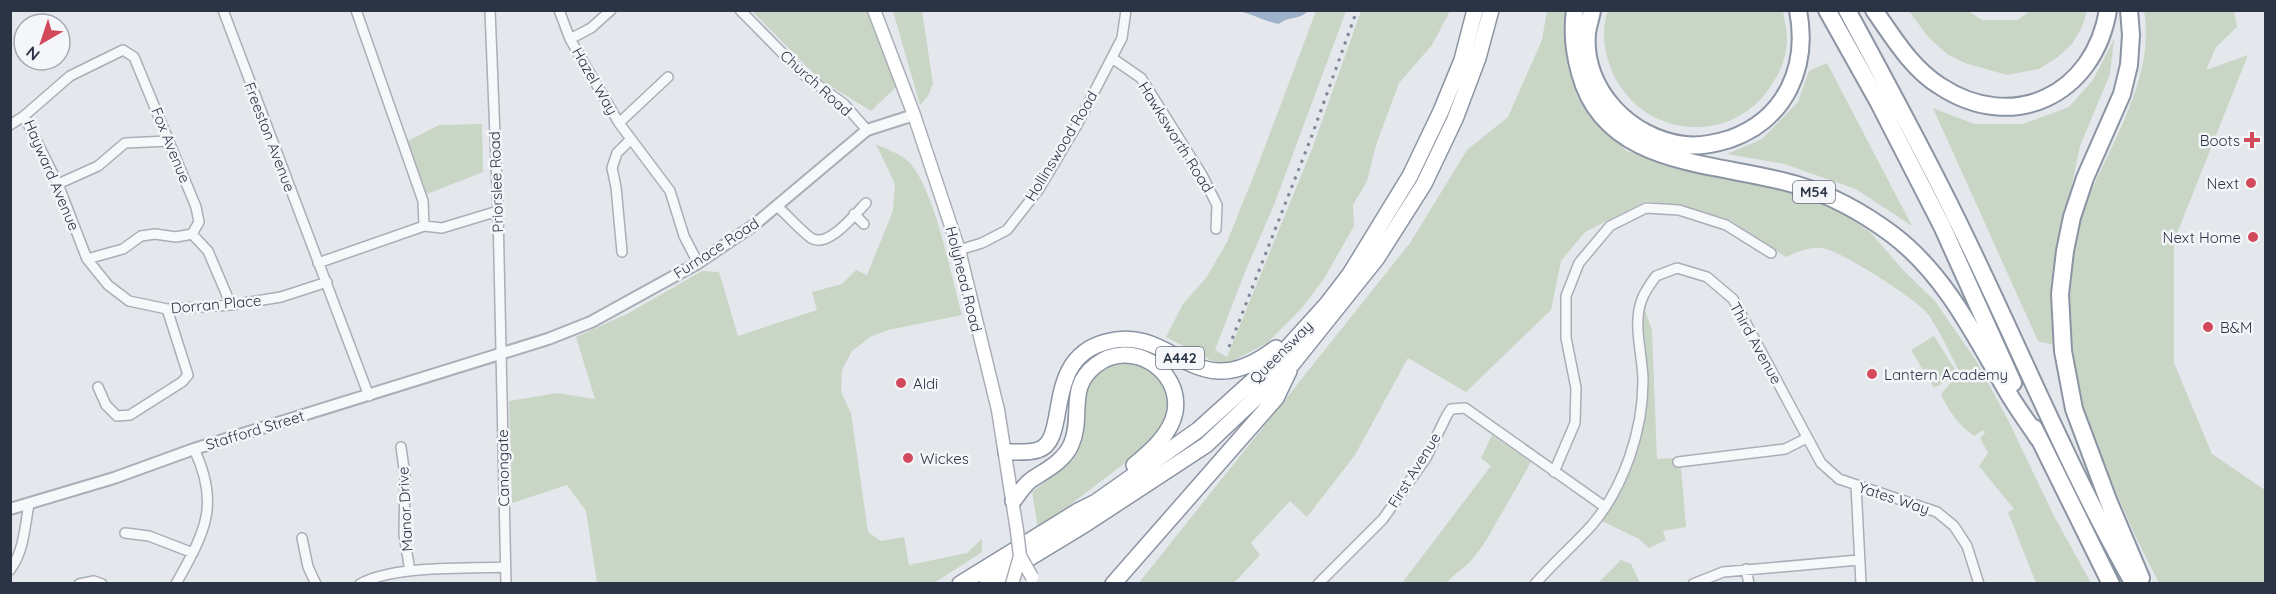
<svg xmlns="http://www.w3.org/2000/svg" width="2276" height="594" viewBox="0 0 2276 594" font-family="Quicksand,sans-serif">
<rect width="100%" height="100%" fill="#e4e7ec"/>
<path fill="#c9d6c5" d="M1547,10L1565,11L1567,65L1577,96L1598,126L1627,151L1662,162L1770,185L1838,209L1870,232L1903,270L1935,301L1977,362L2008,420L2054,516L2091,583H2036L2008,512L2014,509L1979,466L1988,453L1980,438L1985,433L1983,430L1974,436C1958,424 1949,412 1941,394L1958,374L1934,388L1911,350L1934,336L1958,374L1960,372C1950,355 1938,326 1926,312C1914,298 1844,253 1826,249C1812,245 1798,252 1786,257L1730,220L1683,206L1646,201L1585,232L1561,261L1551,310L1466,392L1408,358L1355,455L1307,517L1290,501L1251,543L1260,555L1234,583L1138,584L1410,243L1467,150L1508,117L1542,40Z
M752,11H869L897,86L871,111L819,79Z
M893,11H922L933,84L928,96L920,105Z
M1316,11H1346L1274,205L1245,272L1215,350L1227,357L1312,149L1361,11H1450L1432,45L1399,83L1376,145L1367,181L1353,205L1354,226L1324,279L1301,309L1267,343L1227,364L1212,361L1166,337L1183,304L1206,278L1227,242L1258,165Z
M1608,11H1783C1784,19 1787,29 1787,38C1787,53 1782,69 1774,81C1733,152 1631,138 1608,60C1603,45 1602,26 1608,11Z
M1909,11H1968L1982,20H2018L2030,11H2087L2082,27L2072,44L2058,57L2039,69L2007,75L1965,63L1947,54L1929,38Z
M2144,11H2234L2237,27L2216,47L2206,70L2248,55L2174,241V363L2212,454L2265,490V583H2159C2132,532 2108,477 2089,421C2081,399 2073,375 2070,351C2065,314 2068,275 2077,238C2080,227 2081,214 2086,203C2110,145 2156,76 2144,11Z
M2114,39L2110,74L2080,146L2053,274V345L2038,341L1933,108L1974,124H2023L2069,107L2093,80Z
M1827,63L1912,226L1856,189L1784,164L1727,154L1762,139L1798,102L1809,71Z
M482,124L483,172L427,194L408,141L439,125Z
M876,144C886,149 901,154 909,162C935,190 951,276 962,315L888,330L870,337L852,351L842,370L841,392L851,413L868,532L881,541L904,537L909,565L967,553L982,539V552L934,583H597L586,511L567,485L512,503L509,401L557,393L595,399L576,337L627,314L702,271L719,272L738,336L817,310L812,292L842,284L856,270L867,275L893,211L895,184Z
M1643,304L1652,330L1657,459L1675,458L1676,468H1681L1686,527L1663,531L1666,540L1649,548L1639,539L1600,520L1642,427L1641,332Z
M1132,360L1160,375L1169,394L1168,418L1146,447L1038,529L1032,492L1054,475L1065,464L1087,382L1109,362Z
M1492,435L1531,462L1484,544L1470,562L1452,577L1447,583H1402L1491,466L1481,458Z
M1621,560L1631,564L1640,583H1598Z"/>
<path fill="#9fb4cc" d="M1238,11H1308C1300,20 1288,16 1279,24C1263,21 1253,14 1238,11Z"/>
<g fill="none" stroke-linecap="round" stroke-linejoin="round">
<defs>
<path id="minor" d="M223,10L369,396
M356,10L423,201L424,226
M490,10L498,211L506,584
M559,10L570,39L591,28L611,10
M740,10L804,75L844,104L867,130
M570,39L619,123L670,191L684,236L698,263
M1112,58L1141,78L1202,175L1217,205L1216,229
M619,123L668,77
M10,125L24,116
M58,184L98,166L125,143L169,141
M777,206C788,216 799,229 811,238C828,249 855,214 866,203
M854,214L864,224
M192,234L199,222L196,207L134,57L123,50L70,76L24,116L58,184L87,259L108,285L129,301L167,309L231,305L281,297L327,282
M959,250L982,243L1007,230L1039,189L1077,125L1122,38L1126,10
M622,252L616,187L612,168L617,153L631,139
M87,259L123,249L141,236L155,234L176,237L192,234L208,251L231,305
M318,263L424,226L442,228L498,211
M98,387L106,405L117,416L130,415L182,382L188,375L167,309
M401,447L405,476L404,535L410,571
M1678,462L1785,449L1807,438
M1554,472L1575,423L1576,388L1566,338V296L1579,263L1610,226L1646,208L1679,210L1726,225L1771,253
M1856,485L1861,584
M125,533L149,536L193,553
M302,538L308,567L316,584
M1746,569L1749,584
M10,570C24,552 25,525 29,504
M79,584L94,581L102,584
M176,584C204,533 221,506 194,449
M360,584C394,565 465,569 505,567
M1318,584L1383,519L1426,458L1447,415L1451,409L1465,408L1605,507
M1535,584C1553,563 1574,545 1592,525C1624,487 1643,430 1643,381C1643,355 1632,325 1642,299C1645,291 1651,283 1656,276L1677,268L1707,277L1733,299L1821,463L1839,479L1937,512L1954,526L1967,546L1979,584
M1693,584L1723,572L1859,560"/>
<path id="tertiary" d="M10,509L114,478L194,449L548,339L591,322L698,263L754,225L867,130L914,115"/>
<path id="secondary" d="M874,10L914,115L959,250L998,410L1017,531"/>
<path id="trunk" d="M1006,452C1016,452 1029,453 1038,450C1071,440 1041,359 1106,342C1175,323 1194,411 1276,348
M1013,501C1019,494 1024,485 1031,480C1046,470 1063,462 1071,445C1084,416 1066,388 1096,365C1130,338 1182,369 1175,412C1171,434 1150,452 1134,465
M960,584L1078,511L1096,502L1198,430L1279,357L1327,304L1350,274L1410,176L1441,111L1462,60L1475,10
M987,584L1087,523L1206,445L1293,363L1377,258L1424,184L1455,119L1478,58L1491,10
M1113,584L1276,398L1289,371"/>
<path id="motorway" d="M1575,10C1572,32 1574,52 1580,73C1606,170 1719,161 1797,185C1831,195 1865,214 1893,235C1947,276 1977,340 2010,396C2019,411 2029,424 2038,438
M1592,10C1591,18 1588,25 1587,33C1582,90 1631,139 1685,145C1700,147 1717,143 1730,139C1786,119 1809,67 1798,10
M1827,10L1878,101L1942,226L2013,383
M1847,10C1887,84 1927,157 1963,232C2020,349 2069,470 2134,584
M1874,10C1893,37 1912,69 1940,86C2013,134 2094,95 2108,10
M2129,10L2131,35L2129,65L2122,94L2085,178L2072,217L2065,251L2060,294L2063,351L2074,409L2108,500L2141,578
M2034,428L2111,584"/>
</defs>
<use href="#minor" stroke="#a9aeb7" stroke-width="12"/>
<use href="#tertiary" stroke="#a9aeb7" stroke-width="14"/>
<use href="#secondary" stroke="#a9aeb7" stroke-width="15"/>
<use href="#trunk" stroke="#8b94a3" stroke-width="18"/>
<use href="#motorway" stroke="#8b94a3" stroke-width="20"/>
<use href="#minor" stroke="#f7f8fa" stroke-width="9"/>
<use href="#tertiary" stroke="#f7f8fa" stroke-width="10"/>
<use href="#secondary" stroke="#fff" stroke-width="12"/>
<use href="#trunk" stroke="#fff" stroke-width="15"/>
<use href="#motorway" stroke="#fff" stroke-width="16"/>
<path stroke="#7d8696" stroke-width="3" stroke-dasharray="3 6" stroke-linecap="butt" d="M1229,347L1311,138L1357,10"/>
<defs>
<path id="secondary-bridge" d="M1017,531L1020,556L1032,577
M1012,584L1020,556"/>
</defs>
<use href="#secondary-bridge" stroke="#a9aeb7" stroke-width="15" stroke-linecap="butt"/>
<use href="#secondary-bridge" stroke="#fff" stroke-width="12"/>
</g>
<g fill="#d1495b" stroke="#f4f6f9" stroke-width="2">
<path d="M2249 131h6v6h6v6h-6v6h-6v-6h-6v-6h6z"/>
<circle cx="2251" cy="183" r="6"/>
<circle cx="2253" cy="237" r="6"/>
<circle cx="2208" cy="327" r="6"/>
<circle cx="1872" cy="374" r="6"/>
<circle cx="901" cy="383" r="6"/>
<circle cx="908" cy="458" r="6"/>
</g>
<g text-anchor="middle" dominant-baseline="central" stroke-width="5" stroke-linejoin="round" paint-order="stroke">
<g fill="#f4f6f9" stroke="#676e7b" stroke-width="1.5">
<rect x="1793" y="181" width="42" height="22" rx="4.5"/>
<rect x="1156" y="347" width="48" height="22" rx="4.5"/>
</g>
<g font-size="14" font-weight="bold" fill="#2b3445">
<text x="1814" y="192">M54</text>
<text x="1180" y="358">A442</text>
</g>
<g font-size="15" fill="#2b3445" stroke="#f4f6f9">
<text transform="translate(595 81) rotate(60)">Hazel Way</text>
<text transform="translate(816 83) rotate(42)">Church Road</text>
<text transform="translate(270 137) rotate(69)">Freeston Avenue</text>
<text transform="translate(1176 137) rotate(58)">Hawksworth Road</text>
<text transform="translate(171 145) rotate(68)">Fox Avenue</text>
<text transform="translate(1061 146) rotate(-59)">Hollinswood Road</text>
<text transform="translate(52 175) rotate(67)">Hayward Avenue</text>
<text transform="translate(496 182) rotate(-92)">Priorslee Road</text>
<text transform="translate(716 248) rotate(-33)">Furnace Road</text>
<text transform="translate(964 279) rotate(76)">Holyhead Road</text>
<text transform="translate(216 304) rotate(-5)">Dorran Place</text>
<text transform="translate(1756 343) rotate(61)">Third Avenue</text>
<text transform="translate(1281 352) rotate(-45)">Queensway</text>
<text transform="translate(255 430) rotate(-17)">Stafford Street</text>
<text transform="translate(503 468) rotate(-91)">Canongate</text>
<text transform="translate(1414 470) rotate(-58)">First Avenue</text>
<text transform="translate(1894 498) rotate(18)">Yates Way</text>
<text transform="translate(405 509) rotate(-93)">Manor Drive</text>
</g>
<g font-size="15" fill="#2b3445" stroke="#f4f6f9" text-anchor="start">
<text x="2240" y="140" text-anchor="end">Boots</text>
<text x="2239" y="183" text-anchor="end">Next</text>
<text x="2241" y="237" text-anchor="end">Next Home</text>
<text x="2220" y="327">B&amp;M</text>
<text x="1884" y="374">Lantern Academy</text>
<text x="913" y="383">Aldi</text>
<text x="920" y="458">Wickes</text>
</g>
</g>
<rect width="2276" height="594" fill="none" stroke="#2b3445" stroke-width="24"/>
<g transform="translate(42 42) rotate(219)"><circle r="28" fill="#f4f6f9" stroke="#a4a8b1" stroke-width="1.5"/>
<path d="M0-4.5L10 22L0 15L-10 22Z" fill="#d1495b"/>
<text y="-9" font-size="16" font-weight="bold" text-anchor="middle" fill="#2b3445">N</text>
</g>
</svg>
